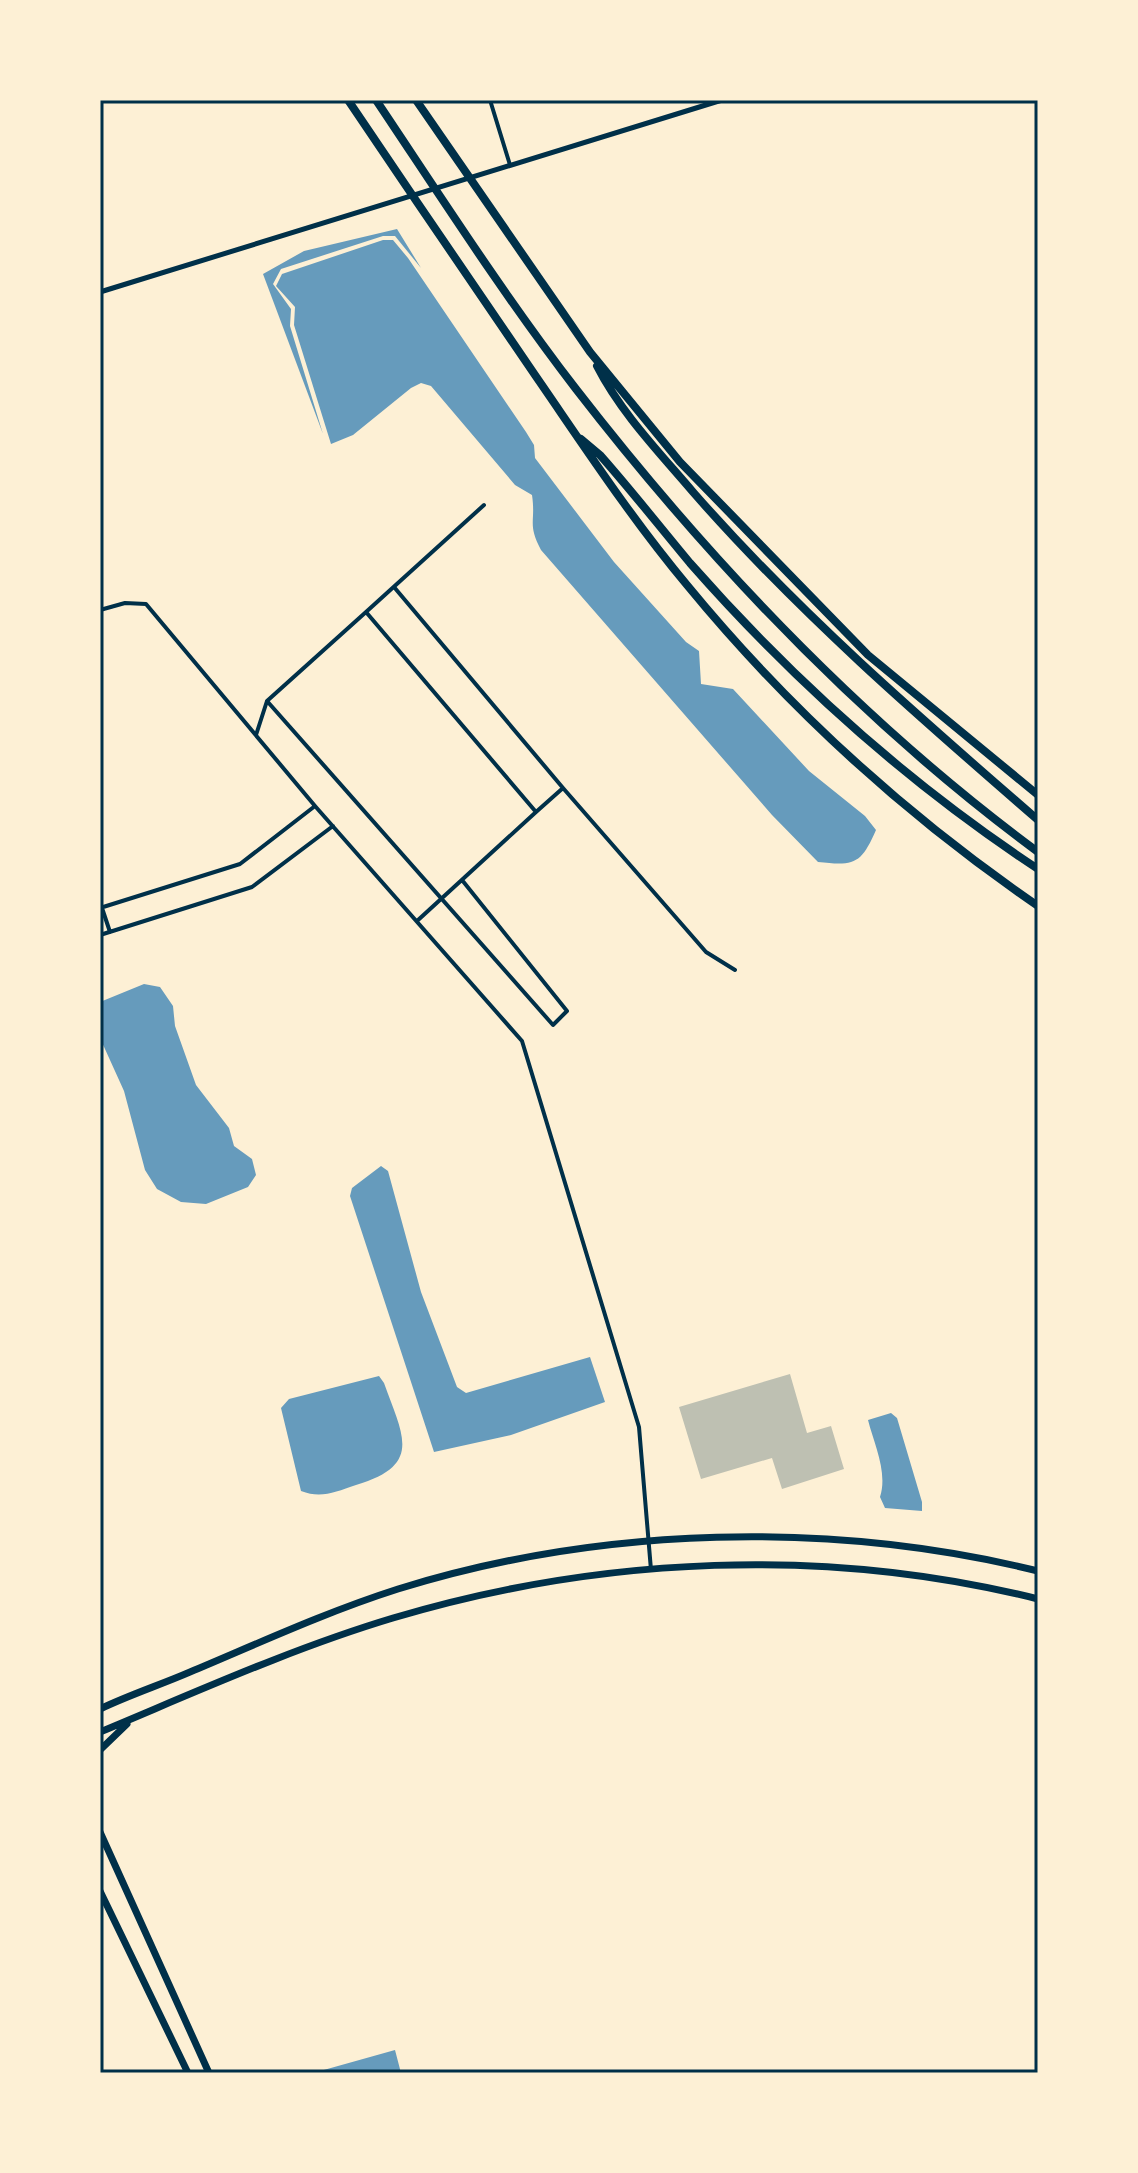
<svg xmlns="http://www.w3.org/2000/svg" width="1138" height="2173" viewBox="0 0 1138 2173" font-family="Rubik,sans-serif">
<rect width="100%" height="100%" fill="#fdf0d5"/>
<path fill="#669bbc" d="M397,229L421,268L395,236H383L281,269L273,284L291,309L290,326L323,434L263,274L304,251Z
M383,240H393L408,258L526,432L534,445L535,458L614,562L686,642L699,651L701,684L733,689L809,771L865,816L876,830C861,864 855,866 818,862L772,815L541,550C527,523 536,523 532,495L515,485L431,386L421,383L411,388L353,435L331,444L294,325L295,307L276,286L282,274Z
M144,984L160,987L173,1006L175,1026L196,1085L229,1128L234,1146L252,1159L256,1175L248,1187L206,1204L181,1202L157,1189L145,1170L124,1091L100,1038V1002Z
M381,1166L388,1171L421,1292L457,1387L466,1393L590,1357L605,1402L511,1435L434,1452L350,1196L352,1188Z
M379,1376L384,1383C403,1436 423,1465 356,1485C335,1492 321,1499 301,1491L281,1408L289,1399Z
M891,1413L897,1418L922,1502V1511L885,1508L880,1497C888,1472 874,1444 868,1420Z
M395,2050L401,2073H313Z"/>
<path fill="#bec0b2" d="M790,1374L807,1433L831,1426L844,1469L782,1489L772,1458L701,1479L679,1407Z"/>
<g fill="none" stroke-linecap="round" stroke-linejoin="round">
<path stroke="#003049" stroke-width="4" d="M490,100L510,165
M394,587L563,788L536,812
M100,610L125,603L146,604L315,806L522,1041L639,1427L651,1570
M366,612L484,505
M267,701L553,1025L567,1011L462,880
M256,735L267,701L366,612L536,812L417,921
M563,788L706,952L735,970
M100,908L240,864L315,806
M102,908L110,932
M100,935L252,887L333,826"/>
<path stroke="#003049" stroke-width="5" d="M100,292L722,100"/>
<path stroke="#003049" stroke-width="7" d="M100,1709C129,1695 160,1685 190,1672C259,1643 326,1612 398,1589C601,1526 831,1520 1038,1571
M100,1732C196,1692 293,1648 393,1618C601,1556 827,1546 1038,1599
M100,1750L127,1724
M100,1832L209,2073
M100,1891L188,2073"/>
<path stroke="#003049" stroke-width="8" d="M348,100C410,192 472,283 535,375C584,446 631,518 687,585C788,708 907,816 1038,906
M376,100C441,197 505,297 576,389C710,562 862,722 1038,852
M416,100L590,352L680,462L868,655L1038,795
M597,366C621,413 659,452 693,492C798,612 918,716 1038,820
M581,439L600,455C631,490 660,527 690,563C792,679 909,784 1038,869"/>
</g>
<rect width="1138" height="2173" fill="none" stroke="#fdf0d5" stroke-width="204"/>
<rect x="102" y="102" width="934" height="1969" fill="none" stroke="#003049" stroke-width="3"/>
</svg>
